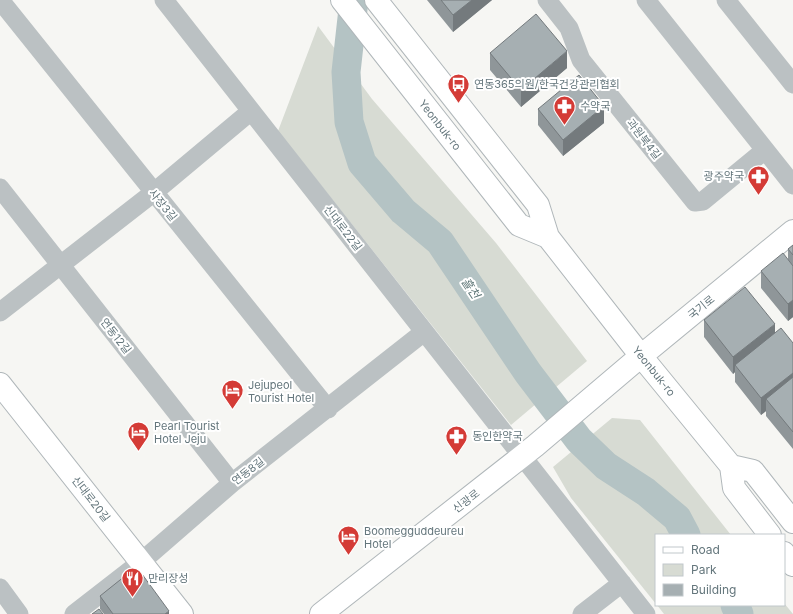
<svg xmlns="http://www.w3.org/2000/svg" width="793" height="614" viewBox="0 0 793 614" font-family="Inter,'Noto Sans KR',sans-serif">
<rect width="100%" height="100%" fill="#f6f6f3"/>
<path fill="#d7dbd3" d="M318,26L372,99L496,243L587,361L511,425L278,131Z
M612,418L640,420L731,535H656V604L571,498L553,467Z
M784,603L793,614H664L657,605H784Z"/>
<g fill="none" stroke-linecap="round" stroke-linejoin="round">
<path stroke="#b4c3c4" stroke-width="29" d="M354,0L346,72L349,122L362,163L403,211L440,242L528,373L579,440L606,466L646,492L677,518L686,535
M735,605L739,614"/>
<defs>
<path id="secondary" d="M342,0L519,225L548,237
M376,0L538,205L548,237L641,356L731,466L734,488L770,535
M0,384L182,614
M731,466L753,471L793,522
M784,553L793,565
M321,614L535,446L641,356L793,231"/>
</defs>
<use href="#secondary" stroke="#b0b7ba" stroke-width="24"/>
<path stroke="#bbc1c3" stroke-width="19" d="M0,0L328,409
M164,0L646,614
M547,0L569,28L581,60L695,202L703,201L765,150
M646,0L793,185
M726,0L793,84
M0,188L232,483
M0,312L153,193L251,111
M0,588L19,614
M74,614L141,562L232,483L424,332
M582,614L622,583"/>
<use href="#secondary" stroke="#fff" stroke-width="22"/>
</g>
<path fill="#8f9699" d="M427,0H492L453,32Z
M490,53L567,68L521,107L490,70Z
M538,109L604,123L563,156L538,125Z
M793,245V317L788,321L761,288V271L788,261V249Z
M704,320L775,333L793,343V449L766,416V411L761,415L735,382V372L733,374L704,337Z
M100,596L169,614H104L100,609Z"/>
<path fill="#747a7d" d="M472,0H492L453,32V15Z
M567,51V68L521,107V90Z
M604,106V123L563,156V140Z
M793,300V317L788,321V304Z
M775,324V340L735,365V372L733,374V357Z
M793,373V390L766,399V411L761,415V398Z
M169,611V614H165Z"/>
<path fill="#a6afb2" stroke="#747a7d" d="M441,0H472L453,15Z
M536,14L567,51L521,90L490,53Z
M579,75L604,106L563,140L538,109Z
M793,245V255L788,249Z
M783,253L793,266V300L788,304L761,271Z
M745,287L775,324L733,357L704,320Z
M781,328L793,343V373L761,398L735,365Z
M793,377V432L766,399Z
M130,572L142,574L169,611L165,614H113L100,596Z
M99,609L103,614H92Z"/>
<defs>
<symbol id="bus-pin" viewBox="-11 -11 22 30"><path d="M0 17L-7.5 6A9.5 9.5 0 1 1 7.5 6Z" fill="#d43b36" stroke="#fff"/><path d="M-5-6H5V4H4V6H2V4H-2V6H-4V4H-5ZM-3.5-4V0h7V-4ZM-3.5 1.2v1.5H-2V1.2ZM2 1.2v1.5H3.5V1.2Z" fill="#fff"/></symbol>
<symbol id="pharmacy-pin" viewBox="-11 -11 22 30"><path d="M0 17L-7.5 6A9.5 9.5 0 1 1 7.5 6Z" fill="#d43b36" stroke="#fff"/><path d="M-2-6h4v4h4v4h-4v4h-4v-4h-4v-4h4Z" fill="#fff"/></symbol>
<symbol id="hotel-pin" viewBox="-11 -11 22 30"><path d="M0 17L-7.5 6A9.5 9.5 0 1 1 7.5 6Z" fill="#d43b36" stroke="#fff"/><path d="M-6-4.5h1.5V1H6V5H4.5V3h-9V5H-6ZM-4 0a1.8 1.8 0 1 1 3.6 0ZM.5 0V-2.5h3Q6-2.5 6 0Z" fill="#fff"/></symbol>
<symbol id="restaurant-pin" viewBox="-11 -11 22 30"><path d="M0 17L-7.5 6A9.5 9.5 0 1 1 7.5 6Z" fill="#d43b36" stroke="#fff"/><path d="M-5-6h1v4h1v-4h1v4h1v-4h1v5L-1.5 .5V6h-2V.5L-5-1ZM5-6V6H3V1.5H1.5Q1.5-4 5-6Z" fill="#fff"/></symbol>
</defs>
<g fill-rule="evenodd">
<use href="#bus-pin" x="446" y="72" width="25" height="34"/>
<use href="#pharmacy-pin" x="552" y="94" width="25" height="34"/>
<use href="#pharmacy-pin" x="746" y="164" width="25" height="34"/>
<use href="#hotel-pin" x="220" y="378" width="25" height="34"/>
<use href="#hotel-pin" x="126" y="420" width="25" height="34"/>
<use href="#pharmacy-pin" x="444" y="424" width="25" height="34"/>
<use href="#hotel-pin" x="336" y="524" width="25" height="34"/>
<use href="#restaurant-pin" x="120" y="566" width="25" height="34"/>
</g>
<g text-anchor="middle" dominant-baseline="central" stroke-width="4" stroke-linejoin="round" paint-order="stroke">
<g font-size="11" fill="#64767c" stroke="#fff" text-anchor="start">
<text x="474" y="84">연동365의원/한국건강관리협회</text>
<text x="580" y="106">수약국</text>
<text x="744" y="176" text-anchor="end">광주약국</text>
<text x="248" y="385">Jejupeol<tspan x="248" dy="13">Tourist Hotel</tspan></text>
<text x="154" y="426">Pearl Tourist<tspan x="154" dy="13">Hotel Jeju</tspan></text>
<text x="472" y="436">동인한약국</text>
<text x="364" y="531">Boomegguddeureu<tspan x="364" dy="13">Hotel</tspan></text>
<text x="148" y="578">만리장성</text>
</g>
<g font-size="11" fill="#64767c" stroke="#fff">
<text transform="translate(440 125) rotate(52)">Yeonbuk-ro</text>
<text transform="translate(644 139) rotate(52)">과원북4길</text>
<text transform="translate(163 205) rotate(51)">사장3길</text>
<text transform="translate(343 228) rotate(52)">신대로22길</text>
<text transform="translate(701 307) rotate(-39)">국기로</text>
<text transform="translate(116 336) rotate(52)">연동12길</text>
<text transform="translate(654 371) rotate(51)">Yeonbuk-ro</text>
<text transform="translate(248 471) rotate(-38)">연동8길</text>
<text transform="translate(91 499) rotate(52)">신대로20길</text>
<text transform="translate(466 501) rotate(-38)">신광로</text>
</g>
<g font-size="12" font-style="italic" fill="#5e7677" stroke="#fff">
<text transform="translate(471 288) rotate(56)">흘천</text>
</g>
</g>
<rect x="655" y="534" width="130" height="72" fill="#ffffff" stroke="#c1c8cb"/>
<rect x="663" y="547" width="20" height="6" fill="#ffffff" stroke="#c1c8cb"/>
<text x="691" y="554" font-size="12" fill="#64767c">Road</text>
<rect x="663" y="564" width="20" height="12" fill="#d7dbd3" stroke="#c1c8cb"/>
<text x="691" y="574" font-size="12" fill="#64767c">Park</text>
<rect x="663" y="584" width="20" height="12" fill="#a6afb2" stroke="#c1c8cb"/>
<text x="691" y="594" font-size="12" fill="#64767c">Building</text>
</svg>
